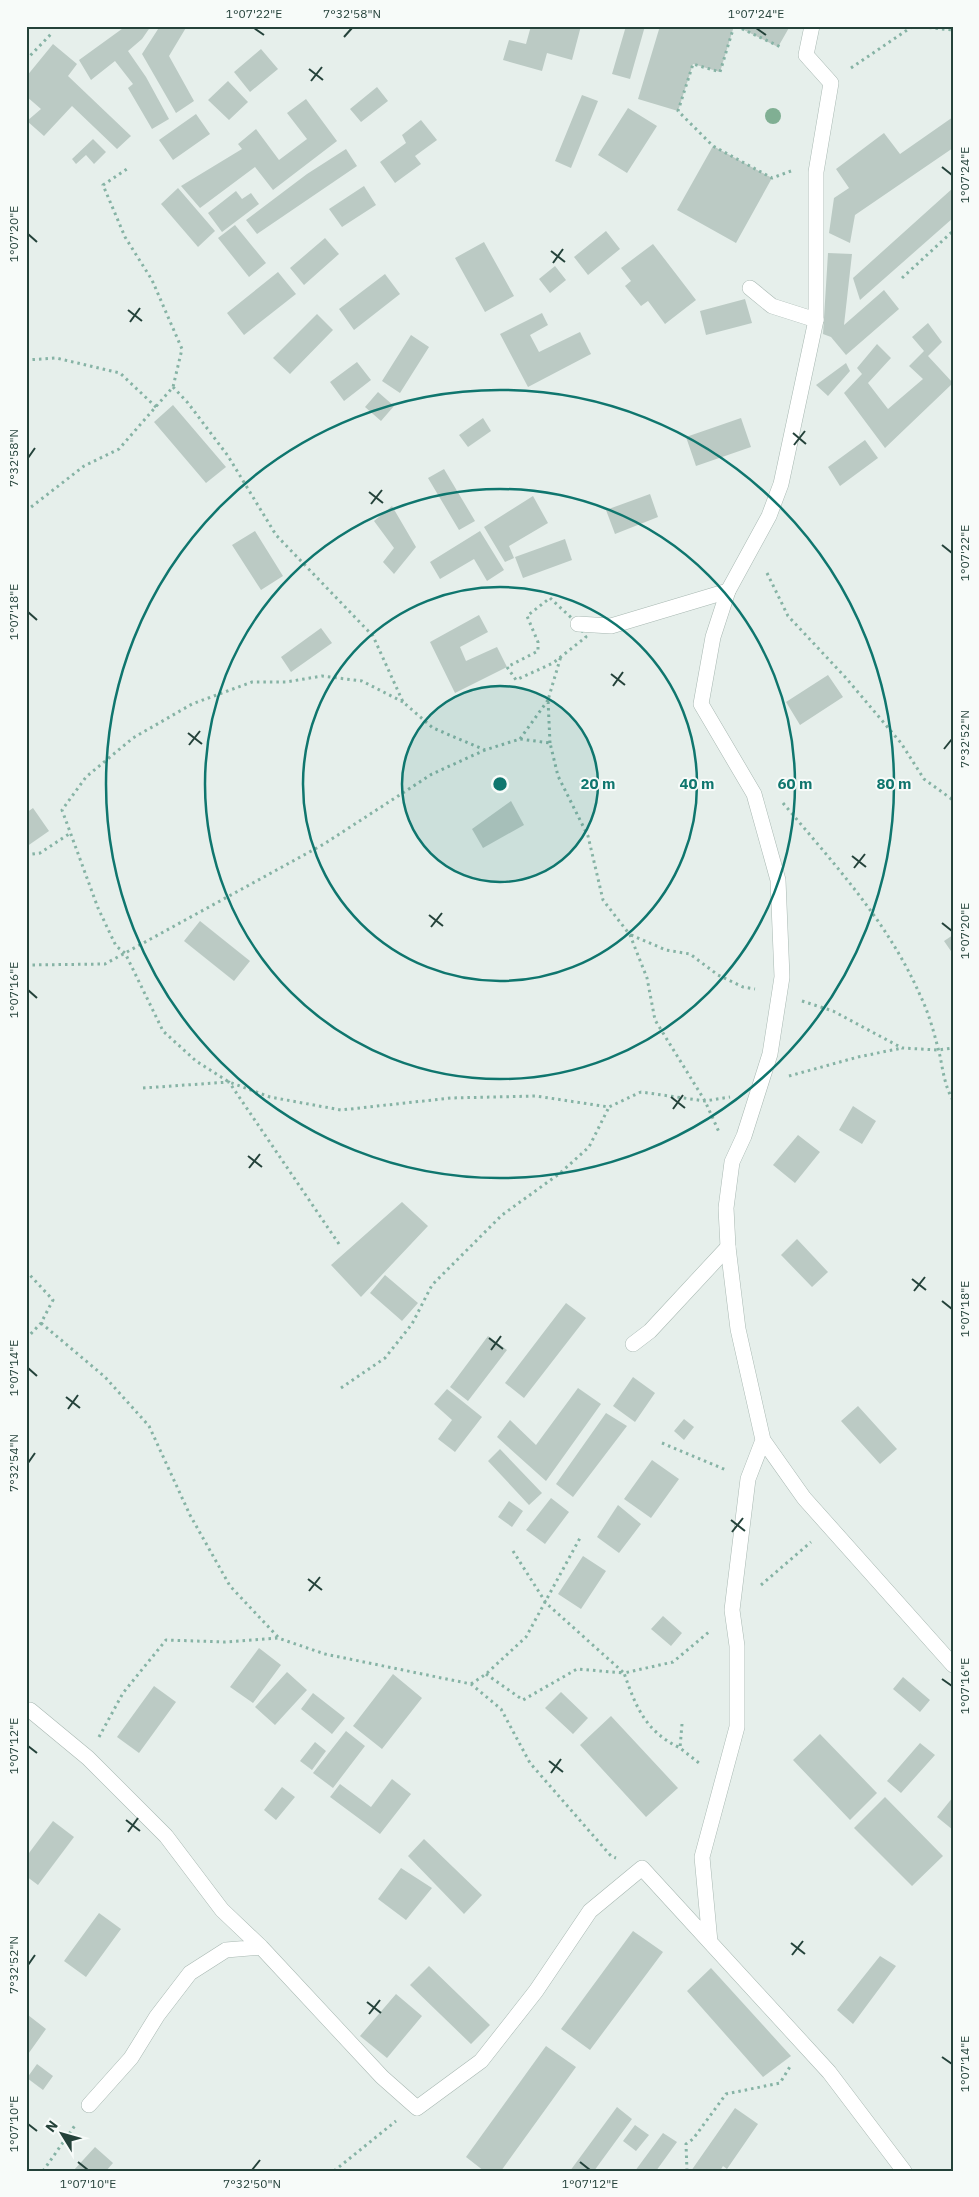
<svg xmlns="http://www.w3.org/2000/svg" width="979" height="2197" viewBox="0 0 979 2197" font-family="'IBM Plex Sans',sans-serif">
<rect width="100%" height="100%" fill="#e6efeb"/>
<path fill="#bbcac4" d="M126,26H151L142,39L128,51L146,77L169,119L152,129L128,88L133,84L115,61L91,80L79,60Z
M160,26H187L169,56L194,101L176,113L142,54Z
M531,26H581L572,60L547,53L542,71L503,60L509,40L526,44Z
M626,26H645L630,79L612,74Z
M660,26H734L720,72L693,64L678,111L638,99Z
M736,26H790L778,47Z
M53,44L77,64L68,76L131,136L117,149L72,106L44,136L27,121L41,109L26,96V77Z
M261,49L278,69L250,92L234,72Z
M228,81L248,102L229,120L208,100Z
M377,87L388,101L361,122L350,109Z
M582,95L598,101L571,168L555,161Z
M306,99L337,141L273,190L255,167L200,208L181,186L242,149L238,144L256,129L279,160L307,139L287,113Z
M628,108L657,126L627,173L598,155Z
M196,114L210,134L173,160L159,140Z
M953,117V148L855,215L850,243L829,233L834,198L849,188L836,169L884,133L900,154Z
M421,120L437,140L415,156L421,164L395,183L380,162L406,143L402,135Z
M93,139L106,152L94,164L86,155L76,164L72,159Z
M713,146L772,178L736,243L677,210Z
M346,149L357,166L257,234L246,220L307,174Z
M364,186L376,205L342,227L329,209Z
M178,188L215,231L198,247L161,204Z
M953,188V218L860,300L853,278Z
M236,191L242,199L251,193L259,204L222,232L208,213Z
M235,225L266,263L249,277L218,238Z
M606,231L620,249L588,275L574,257Z
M325,238L339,254L304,285L290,268Z
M484,242L514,296L485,312L455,258Z
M653,244L696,300L665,324L648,301L641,306L625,286L631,281L621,268Z
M828,253L852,254L844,325L884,290L899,309L846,355L831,337L823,334Z
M555,266L566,280L550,293L539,279Z
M278,272L296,294L244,335L227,313Z
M385,274L400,294L354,330L339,309Z
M745,299L752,323L706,335L700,311Z
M542,313L548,325L530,335L539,352L580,332L591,354L528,387L500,334Z
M317,314L333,330L290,374L273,358Z
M928,323L942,342L928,356L953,383L885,448L844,393L862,374L857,368L877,344L891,358L868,383L888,409L923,379L909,366L924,351L912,337Z
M411,335L429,347L400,393L382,381Z
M357,362L371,380L344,401L330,382Z
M846,363L850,371L828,396L816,385Z
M378,392L394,406L381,421L365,407Z
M173,405L226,467L206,483L154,422Z
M483,418L491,431L468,447L459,435Z
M741,418L751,447L696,466L686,437Z
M865,440L878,458L840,486L828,467Z
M444,469L475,521L459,530L428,478Z
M650,494L658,517L615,534L606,510Z
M533,496L548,523L509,546L514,558L505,562L484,527Z
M392,506L416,547L394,574L383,562L394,548L374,521Z
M255,531L283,576L261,590L232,545Z
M480,531L504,570L487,581L474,559L440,579L430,562Z
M565,539L572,560L523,578L515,557Z
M479,615L488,632L460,647L466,661L497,647L507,667L455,693L430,642Z
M321,628L332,643L291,672L281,657Z
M828,675L843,697L800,725L786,702Z
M511,801L524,825L483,848L472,829Z
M33,808L49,831L26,847V813Z
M200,921L250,961L234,981L184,941Z
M953,935V954L944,941Z
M853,1106L876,1121L862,1144L839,1130Z
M798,1135L820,1152L795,1183L773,1165Z
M402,1202L428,1226L361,1297L331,1265Z
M797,1239L828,1272L812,1287L781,1255Z
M385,1275L418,1303L402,1321L370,1293Z
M566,1303L586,1318L524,1398L505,1383Z
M488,1336L507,1350L468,1401L450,1387Z
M633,1377L655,1393L635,1422L613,1406Z
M578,1388L601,1404L546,1481L497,1437L510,1420L536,1445Z
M447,1389L482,1417L455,1452L438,1439L452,1420L434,1404Z
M858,1406L897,1449L880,1464L841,1421Z
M606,1413L627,1426L573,1497L556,1484Z
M684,1419L694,1427L684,1440L674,1431Z
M500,1449L542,1493L529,1505L488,1461Z
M652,1460L679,1479L651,1518L624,1499Z
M551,1498L569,1512L545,1544L526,1530Z
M509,1501L523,1511L512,1527L498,1517Z
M618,1505L641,1524L619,1553L597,1537Z
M583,1556L606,1571L581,1609L558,1594Z
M663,1616L682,1633L671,1646L651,1629Z
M259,1648L281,1665L253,1703L230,1687Z
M287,1672L307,1690L275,1725L255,1707Z
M393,1674L422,1698L382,1749L353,1726Z
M903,1677L930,1700L920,1712L893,1689Z
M154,1686L176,1702L139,1753L117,1737Z
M561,1692L588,1718L573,1734L545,1708Z
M313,1693L345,1718L332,1734L301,1709Z
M611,1716L678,1788L646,1817L580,1745Z
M346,1731L365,1746L333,1788L313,1773Z
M820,1734L877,1793L850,1820L793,1760Z
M315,1742L326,1751L312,1770L300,1761Z
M920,1743L935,1755L901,1793L887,1781Z
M392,1779L411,1794L380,1834L330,1797L340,1784L371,1807Z
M282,1787L295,1797L276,1820L264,1810Z
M885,1797L943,1856L912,1886L854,1828Z
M953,1797V1830L937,1817Z
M53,1821L74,1837L38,1885L26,1876V1857Z
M424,1839L482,1895L464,1914L408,1856Z
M401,1868L432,1888L406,1920L378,1899Z
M99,1913L121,1929L86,1977L64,1961Z
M633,1931L663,1952L590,2050L561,2029Z
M880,1956L896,1966L853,2024L837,2010Z
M429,1966L490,2025L471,2044L410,1985Z
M711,1968L791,2056L763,2077L687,1991Z
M396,1994L422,2016L387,2058L360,2036Z
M28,2015L46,2029L26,2057V2017Z
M546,2046L576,2067L501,2171H484L466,2157Z
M37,2064L53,2076L43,2090L27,2078Z
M617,2107L632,2119L594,2171H570Z
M735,2108L758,2124L727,2169L723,2166L720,2171H691Z
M635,2125L649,2135L636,2151L623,2141Z
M663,2133L677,2142L656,2171H635Z
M95,2147L113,2163L106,2171H73Z"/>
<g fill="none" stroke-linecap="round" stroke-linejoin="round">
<defs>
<path id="lane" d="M750,288L772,306L816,320
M578,624L611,626L728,591
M633,1344L650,1331L728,1247"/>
<path id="street" d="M812,26L806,55L831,83L816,172V320L781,484L769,516L728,591L713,637L701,704L754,794L778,880L782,977L770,1054L744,1136L732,1162L726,1208L728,1247L738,1329L763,1440L804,1498L953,1665
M26,1710H30L88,1758L166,1836L222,1910L261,1947
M710,1942L702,1857L737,1727V1646L732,1610L748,1479L763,1440
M89,2105L131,2058L157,2016L190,1973L226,1950L261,1947L382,2077L417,2108L481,2061L536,1991L590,1911L642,1868L829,2072L904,2171"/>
</defs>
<use href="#lane" stroke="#a8b8b2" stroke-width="16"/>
<use href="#street" stroke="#a8b8b2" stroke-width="16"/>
<path stroke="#86b3a5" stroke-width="3" stroke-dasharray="2.5 4" stroke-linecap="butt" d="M734,26L720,72L693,64L678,111L713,146L772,178L791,171
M736,26L783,48
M26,60L52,33
M851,68L913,26L953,30
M902,278L953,231
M26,360L56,358L120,373L157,408
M173,387L188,403L228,456L276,535L373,636L403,702L433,728L485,750L520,739L550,743L558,776L588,836L603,900L630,935L647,978L655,1020L705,1101L719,1132
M26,511L84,466L119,449L173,387L182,349L152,280L125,237L103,185L127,169
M767,573L788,616L846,678L901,743L924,779L953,800
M550,598L578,624L586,637L553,663L516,680L507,667L538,651V642L527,616Z
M403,702L362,681L322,676L286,682H252L192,704L133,738L86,777L62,810L98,908L116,946L125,953L163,1031L196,1061L229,1082L270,1097L341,1110L451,1098L536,1096L609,1107L641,1092L705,1101L730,1097
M520,739L548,700
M550,743L548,700L561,656
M783,803C834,864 888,922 920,995C929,1013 935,1036 940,1056C943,1071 945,1087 953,1100
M26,855L40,853L69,834
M631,935L666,950L690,954L718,975L743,987L755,989
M26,965L105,964L324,844L432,774L485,750
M802,1001L833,1011L902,1048L938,1050L953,1048
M789,1076L858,1057L902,1048
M143,1088L229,1082L341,1247
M26,1271L53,1300L41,1323L26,1339
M41,1323L105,1377L149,1426L190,1515L230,1586L278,1637
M341,1388L385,1358L412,1324L432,1285L502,1215L559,1174L589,1147L609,1107
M662,1443L726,1470
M513,1551L546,1603L624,1673L673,1662L710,1631
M761,1585L811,1542
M486,1674L523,1700L577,1669L624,1673C636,1707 645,1731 680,1748
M471,1684L486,1674L526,1637L580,1538
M682,1724L680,1748L699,1763L701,1766
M99,1737L123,1693L166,1640L225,1642L278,1638L325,1654L471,1684L501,1709L530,1763L611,1856L616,1858
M43,2171L76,2124
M334,2171L396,2121
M687,2171L686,2144L693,2139L726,2094L780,2083L791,2065"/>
<use href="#lane" stroke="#fff" stroke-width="15"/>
<use href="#street" stroke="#fff" stroke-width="15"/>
</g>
<circle fill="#80af93" cx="773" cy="116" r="8"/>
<path fill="none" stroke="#24423a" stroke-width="2" d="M254,28L264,35M756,28L766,35M344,37L352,28M309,69L323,80M311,81L322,67M942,167L952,175M28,234L37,242M551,251L565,262M553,263L563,249M128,310L142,321M130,322L140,308M793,433L806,444M794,445L805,431M28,458L35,448M369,492L383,503M371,504L382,490M942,545L952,553M28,612L37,620M611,674L625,685M613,686L623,672M188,733L202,744M189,745L200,731M944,749L952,739M852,856L866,867M854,868L865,854M429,915L443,926M942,923L952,931M431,927L442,913M28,990L37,998M671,1097L685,1108M673,1109L683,1095M248,1156L262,1167M249,1168L260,1154M912,1279L926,1290M914,1291L925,1277M942,1301L952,1309M489,1338L503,1349M491,1350L501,1336M28,1368L37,1376M66,1397L80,1408M68,1409L78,1395M28,1463L35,1453M731,1520L745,1531M732,1532L743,1518M308,1579L322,1590M309,1591L320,1577M942,1679L952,1686M28,1746L37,1753M549,1761L563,1772M551,1773L561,1759M126,1820L140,1831M128,1832L138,1818M791,1943L805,1954M792,1955L803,1941M28,1965L35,1955M367,2002L381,2013M369,2014L380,2000M942,2057L952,2064M28,2124L37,2131M78,2162L88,2170M580,2162L590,2170M252,2170L260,2160"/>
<circle cx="500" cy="784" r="98" fill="#0f766e" fill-opacity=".12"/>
<g fill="none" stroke="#0f766e" stroke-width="2.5">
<circle cx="500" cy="784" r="98"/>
<circle cx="500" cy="784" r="197"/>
<circle cx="500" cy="784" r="295"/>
<circle cx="500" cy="784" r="394"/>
</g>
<circle cx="500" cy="784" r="8" fill="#0f766e" stroke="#f7fbf9" stroke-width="2.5"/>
<g font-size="15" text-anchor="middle" font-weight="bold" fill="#0f766e" stroke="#f7fbf9" stroke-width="4" stroke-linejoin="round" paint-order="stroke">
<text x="598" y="789">20 m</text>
<text x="697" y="789">40 m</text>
<text x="795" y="789">60 m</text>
<text x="894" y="789">80 m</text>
</g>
<rect width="979" height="2197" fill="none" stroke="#f7fbf9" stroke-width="55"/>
<g transform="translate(62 2134) rotate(307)" stroke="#f7fbf9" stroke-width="4" paint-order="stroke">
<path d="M0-4L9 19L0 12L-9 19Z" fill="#24423a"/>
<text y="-8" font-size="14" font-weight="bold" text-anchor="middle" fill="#24423a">N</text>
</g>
<rect x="28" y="28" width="924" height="2142" fill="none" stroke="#24423a" stroke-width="2"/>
<g font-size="12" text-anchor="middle" fill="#24423a">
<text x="254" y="18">1°07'22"E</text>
<text x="352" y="18">7°32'58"N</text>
<text x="756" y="18">1°07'24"E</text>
<text transform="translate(965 175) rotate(-90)" y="4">1°07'24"E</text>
<text transform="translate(14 234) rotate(-90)" y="4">1°07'20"E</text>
<text transform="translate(14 458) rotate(-90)" y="4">7°32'58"N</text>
<text transform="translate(965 553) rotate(-90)" y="4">1°07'22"E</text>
<text transform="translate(14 612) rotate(-90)" y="4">1°07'18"E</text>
<text transform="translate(965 739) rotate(-90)" y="4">7°32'52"N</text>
<text transform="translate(965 931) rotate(-90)" y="4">1°07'20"E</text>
<text transform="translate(14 990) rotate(-90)" y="4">1°07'16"E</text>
<text transform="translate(965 1309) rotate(-90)" y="4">1°07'18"E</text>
<text transform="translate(14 1368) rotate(-90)" y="4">1°07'14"E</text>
<text transform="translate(14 1463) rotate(-90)" y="4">7°32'54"N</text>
<text transform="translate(965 1686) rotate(-90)" y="4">1°07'16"E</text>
<text transform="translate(14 1746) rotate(-90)" y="4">1°07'12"E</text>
<text transform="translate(14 1965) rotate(-90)" y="4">7°32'52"N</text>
<text transform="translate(965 2064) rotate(-90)" y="4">1°07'14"E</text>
<text transform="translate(14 2124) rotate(-90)" y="4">1°07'10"E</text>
<text x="88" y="2188">1°07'10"E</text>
<text x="252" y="2188">7°32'50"N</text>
<text x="590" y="2188">1°07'12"E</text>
</g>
</svg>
